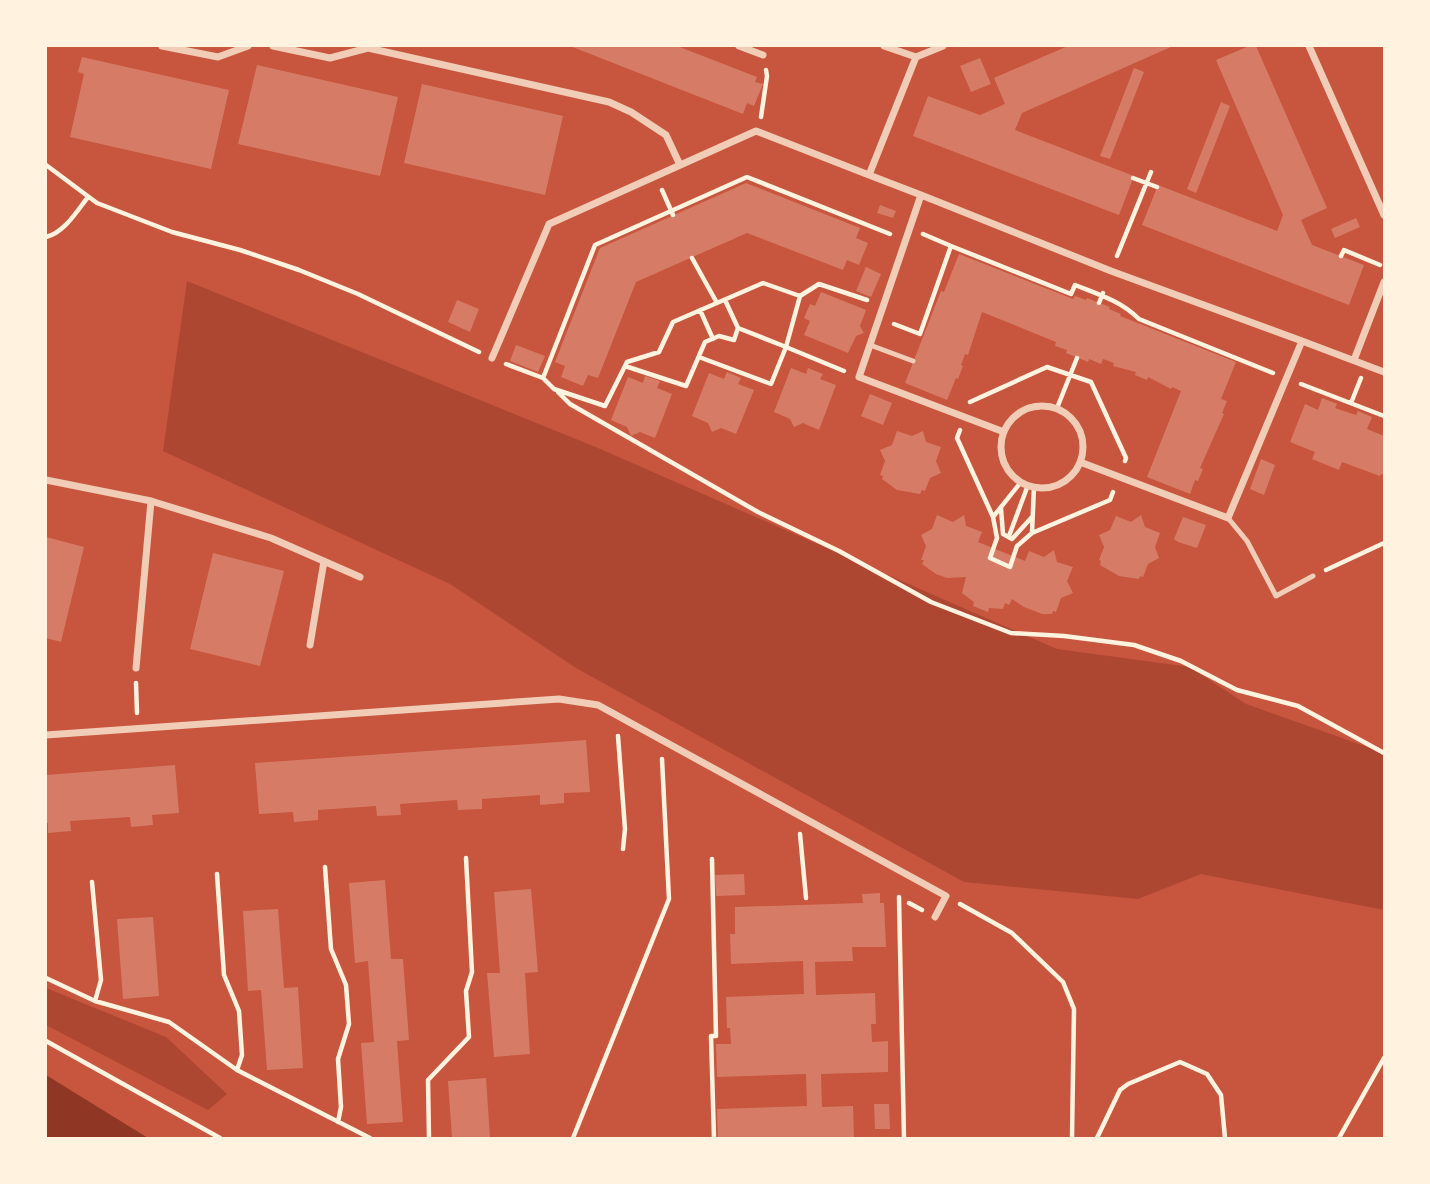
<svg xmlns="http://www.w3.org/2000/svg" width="1430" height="1184" viewBox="0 0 1430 1184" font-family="Montserrat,sans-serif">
<rect width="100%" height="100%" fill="#c8553d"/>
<path fill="#ae4732" d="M187,281L598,448L1057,649L1190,667L1246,704L1384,753V910L1201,874L1138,899L964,882L576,668L450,584L163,451Z
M46,988L166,1037L227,1094L208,1110L46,1025Z"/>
<path fill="#8f3625" d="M46,1075L148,1138H46Z"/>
<path fill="#d67c66" d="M570,46H677L757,77L755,82L763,84L754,106L747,103L743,114Z
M1068,46H1173L1022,113L1015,130L1134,176L1119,215L913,136L928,96L980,115L1005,104L994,78Z
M1249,46H1256L1327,208L1301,220L1312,245L1364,265L1349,305L1142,225L1158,185L1277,231L1283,215L1216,60Z
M82,57L229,90L211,169L70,137L84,74L78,72Z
M980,58L991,84L971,92L960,66Z
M257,65L398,97L380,176L238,144Z
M1134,68L1144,72L1110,159L1100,156Z
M422,84L563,116L545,195L404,163Z
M1221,102L1230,106L1196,193L1187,189Z
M746,183L860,228L856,238L868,243L859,265L847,260L843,270L747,233L636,282L598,378L588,375L583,386L561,377L565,366L555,362L600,248Z
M880,205L896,211L893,218L877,213Z
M1356,218L1360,227L1335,238L1331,229Z
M959,254L1073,299L1075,296L1086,300L1087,298L1110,307L1109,309L1121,314L1120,316L1236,362L1221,399L1227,401L1222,413L1224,414L1200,468L1203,469L1198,481L1195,480L1190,494L1147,477L1181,391L1172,387L1171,389L1148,377L1147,380L1135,375L1136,372L1113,366L1114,363L1103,359L1101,364L1089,359L1088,362L1066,353L1067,350L1055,346L1056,342L982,312L968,355L965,354L961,365L963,366L958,379L956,378L947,400L905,383L941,291L944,292Z
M866,267L881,274L871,297L856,291Z
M821,292L866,310L860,326L864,333L856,336L848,353L804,335L810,321L804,318L810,304L815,306Z
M457,300L479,309L470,332L448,322Z
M516,345L545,356L538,372L510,361Z
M791,368L806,374L808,368L823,374L820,379L836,385L819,430L803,423L794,427L790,419L774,412Z
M727,372L741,378L738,384L754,390L736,434L721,428L712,432L708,423L692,416L709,373L724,379Z
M645,376L660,381L657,388L672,394L655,438L640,432L631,436L627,427L611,420L628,377L643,383Z
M870,394L892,403L883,425L861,416Z
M1322,398L1337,404L1335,408L1356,415L1358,411L1372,417L1367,429L1384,436V475L1381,474L1380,476L1342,462L1339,470L1312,459L1315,452L1290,442L1305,404L1318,410Z
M897,431L912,436L923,431L926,442L941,447L936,461L941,473L930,478L925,491L922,490L920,494L897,490L882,479L883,476L880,475L885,461L880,450L892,445Z
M1261,459L1275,465L1264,495L1250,489Z
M937,515L953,522L964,515L966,526L982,532L978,542L1025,561L1029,551L1044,557L1054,550L1057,562L1073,567L1067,581L1073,593L1061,598L1056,612L1053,611L1052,614H1042L1024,607L1012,599L1009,605L1005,603L1003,609L989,608L988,612L973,606L974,602L962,593L966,577L947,578L936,574L922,564L924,560H921L926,546L921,535L932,529Z
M1141,515L1145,527L1160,533L1155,547L1159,558L1148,564L1143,577L1140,576L1139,579L1119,576L1100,565L1101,561L1099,560L1104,547L1099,535L1110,530L1116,516L1131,522Z
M1183,517L1206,525L1197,548L1178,542L1174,539Z
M46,537L84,547L61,642L46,638Z
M213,553L284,571L260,666L190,649Z
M586,740L590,792L564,793V803L540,805V795L482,799V809L458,810L457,800L400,804L401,815L377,816L376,806L318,810V820L294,822L293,812L259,814L255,763Z
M175,765L179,813L152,815L153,825L131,827L130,817L70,821L71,831L48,833V823H46V775Z
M744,874L745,895L716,896L715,875Z
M385,880L391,959H403L409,1040L397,1041L403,1122L367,1124L361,1043L374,1042L368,961L355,963L349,883Z
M531,889L538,972L525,973L530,1054L494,1057L487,973H500L494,892Z
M880,893V903H884L886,947H852L853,961L815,962L816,995L875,993L876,1024H871L872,1042L888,1041V1072L821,1074L822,1107L853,1106L854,1137L718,1138L717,1109L807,1106L806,1074L717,1077L716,1044H731L730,1028H727L726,997L804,994L803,961L731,964L730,934H735V907L863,903L862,894Z
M278,909L284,988L298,987L303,1068L267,1070L261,990L248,991L243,911Z
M153,917L159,996L123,999L117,919Z
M486,1078L490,1138H452L448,1081Z
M874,1104H889L890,1129H875Z"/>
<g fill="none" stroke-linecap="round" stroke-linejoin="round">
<path stroke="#fff3e0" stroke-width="4.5" d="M761,117L767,76L766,70
M46,165L97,203L172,232L240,250L299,270L358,294L479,352
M1133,178L1157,187
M662,190L673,215
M923,234L951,246
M46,237C64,233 77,211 88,197
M1117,256L1151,172
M1341,256L1344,250L1380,265
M692,258L717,303
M800,296L819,284L867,300
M725,300L738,328
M1099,303L1103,293
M700,310L713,339
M894,324L920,334L951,246L1071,294L1075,285C1098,294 1121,301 1139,319L1273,373
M506,364L543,378L554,389L605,406L627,362L659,352L673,322L763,283L800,296L786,347L844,371
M625,366L686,386L705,342L719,336L734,340L738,328L786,347L771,384L699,357
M543,378L595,245L747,177L890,234
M1301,384L1384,416
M558,392L570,404L758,512L839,551L931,602L1011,633L1064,636L1134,645L1181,661L1237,690L1298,706L1384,753
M970,402L1047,367L1091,382L1126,458L1125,461
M1351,403L1361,378
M1057,408L1077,358
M960,430L957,438L993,517L1021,482
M1034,487L1032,533L1110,500L1113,492
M1001,508L1003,534L1012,539L1032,517
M993,517L997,538L990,558L1010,567L1017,546L1032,533
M1009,536L1028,485
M1326,570L1384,543
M136,683L137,713
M618,736L625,829L623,849
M800,834L806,898
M712,859L716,1036H711L714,1138
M325,867L331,949L346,985L349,1024L338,1059L341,1107L338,1122
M217,874L224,975L239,1011L242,1055L237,1070
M92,882L101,980L95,1001
M899,897L904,1138
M909,903L922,910
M960,904L1012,933L1063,982L1074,1009L1072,1138
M46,978L95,1001L169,1022L237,1070L370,1138
M46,1041L220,1138
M429,1138L428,1080L469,1037L466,991L472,972L466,858
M573,1138L669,899L662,759
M1097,1138L1120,1090L1128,1084L1180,1062L1207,1074L1221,1095L1225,1138
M1339,1138L1384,1058"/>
<path stroke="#f1ccb7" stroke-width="5" d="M870,345L913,361
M1228,518L1247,541L1276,596L1313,576"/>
<path stroke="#f1ccb7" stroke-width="7" d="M162,46L218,57L248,46
M273,46L330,58L368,48L609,102L631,112L666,135L680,165
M739,46L763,55
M884,46L916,57L943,46
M1309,46L1384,215
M869,175L921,195L859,377L1004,432
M921,195L1111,271L1302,341
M492,358L549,224L756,131L869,175L916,57
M1354,360L1384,282
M1001 447a41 41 0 1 1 82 0a41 41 0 1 1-82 0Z
M1080,462L1228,518L1302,341L1384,372
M46,480L151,501L271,538L360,577
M310,645L324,561
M136,668L151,501
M46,735L559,699L598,705L946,896L935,917"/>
</g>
<rect width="1430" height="1184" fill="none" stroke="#fff3e0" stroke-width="94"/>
</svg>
